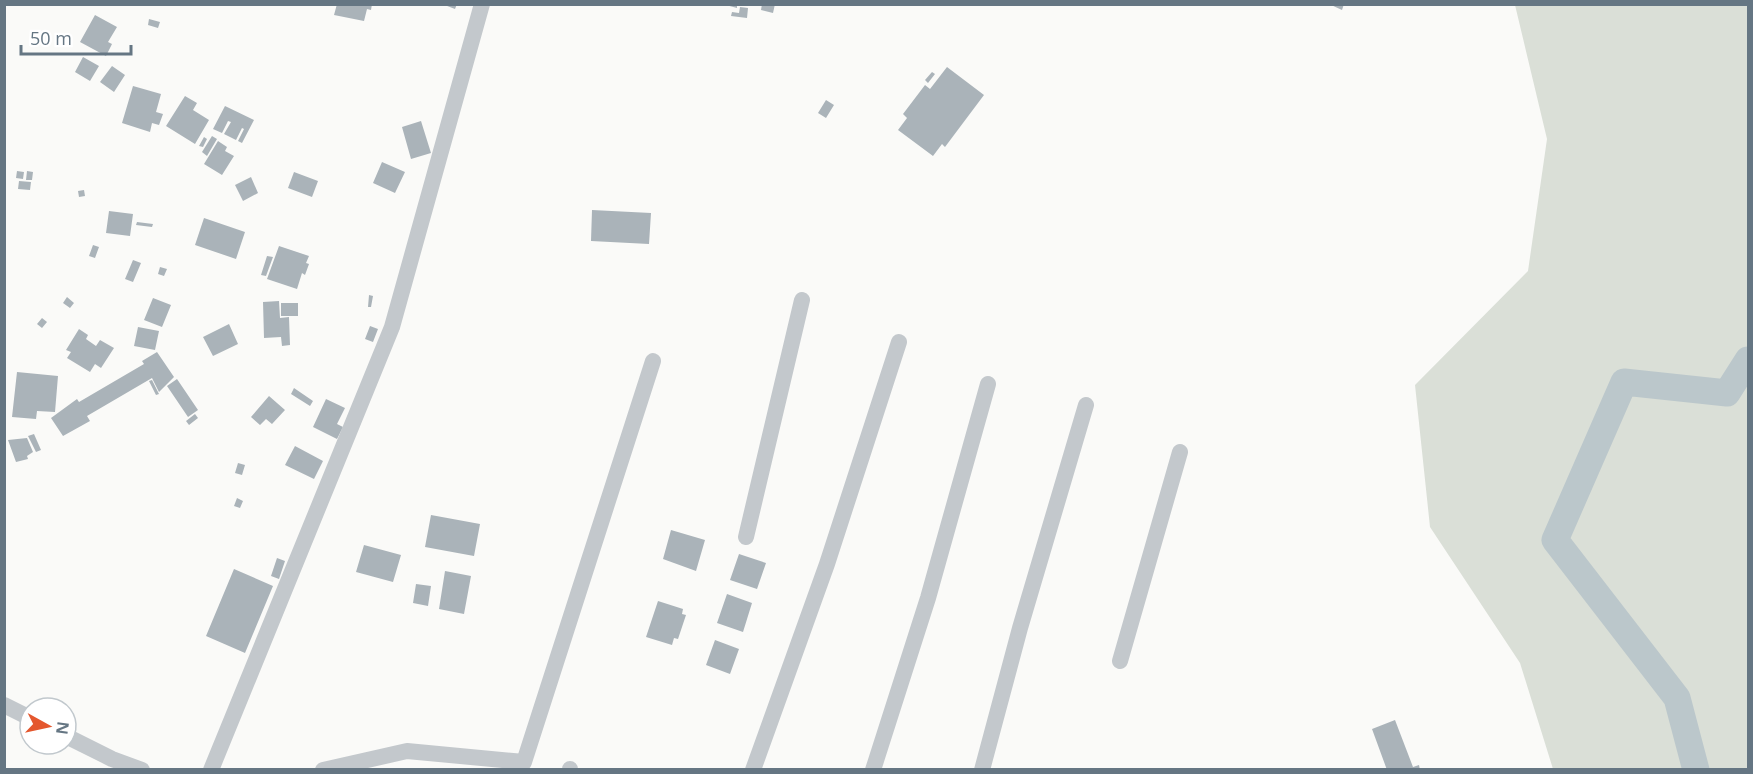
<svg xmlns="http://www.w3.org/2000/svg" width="1753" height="774" viewBox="0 0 1753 774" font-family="'Open Sans',sans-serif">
<rect width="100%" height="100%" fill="#fafaf8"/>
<path fill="#dadfd7" d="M1515,5H1748V769H1553L1520,663L1430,527L1415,385L1528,271L1547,139Z"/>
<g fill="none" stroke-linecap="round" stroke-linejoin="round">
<path stroke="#bbc7cb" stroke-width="27" d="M1696,770L1677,698L1555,540L1624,382L1727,393L1748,360"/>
</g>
<path fill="#aab3b9" d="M337,4H372L371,10L367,9L364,21L334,15Z
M442,4H457L455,9Z
M722,4H737V8Z
M762,4H775L773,13L761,10Z
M1329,4H1344L1342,10Z
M740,7L748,8L747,18L731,16L732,12L739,13Z
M95,15L117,27L108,42L112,44L106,56L80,42Z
M149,19L160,22L158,28L148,25Z
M83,57L99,66L90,81L75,72Z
M112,66L125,75L114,92L100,82Z
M947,67L984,95L945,147L942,144L933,156L898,130L907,118L903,114L925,85L930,89Z
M932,72L935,74L928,83L925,80Z
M133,86L161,94L156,112L163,114L159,125L152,123L150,132L122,123Z
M185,96L197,103L193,110L209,120L195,144L166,126Z
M826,100L834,105L826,118L818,113Z
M225,106L254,120L242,143L238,141L244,129L242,128L236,140L224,134L231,122L228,121L222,133L213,129Z
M421,121L431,153L411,159L402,127Z
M212,136L217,139L207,156L202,152Z
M204,137L207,139L203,147L199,146Z
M218,141L227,147L225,151L234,156L222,175L204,164Z
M382,162L405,172L395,193L373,183Z
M17,171L24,172L23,179L16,178Z
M27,171L33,172L32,180H26Z
M294,172L318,181L312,197L288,188Z
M251,177L258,193L243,201L235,185Z
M19,181L31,182L30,190L18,189Z
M84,190L85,196L79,197L78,191Z
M592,210L651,213L649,244L591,241Z
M109,211L133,214L130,236L106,233Z
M204,218L245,232L236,259L195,245Z
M137,222L153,224L152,227L136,225Z
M93,245L99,247L95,258L89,256Z
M279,246L309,256L306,263L309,264L305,275L302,273L297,289L267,279Z
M267,256L273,257L266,276L261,275Z
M133,260L141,263L133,282L125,279Z
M160,267L167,269L164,276L158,274Z
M369,295L373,296L371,307H368Z
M67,297L74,303L70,308L63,303Z
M153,298L171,305L162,327L144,320Z
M279,301L280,318L289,317L290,345L282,346L281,337L264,338L263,302Z
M281,303H298V316H281Z
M42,318L47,322L42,328L37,324Z
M229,324L238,344L213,356L203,337Z
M370,326L378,329L373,342L365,339Z
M138,327L159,331L155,350L134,346Z
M79,329L88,335L86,339L96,346L100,340L114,348L101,368L95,364L90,372L67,358L71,352L66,350Z
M157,352L174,377L159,392L152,378L87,416L90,421L63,436L51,418L77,399L79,402L144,364L142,361Z
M17,372L58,376L55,412L37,411L36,419L12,417Z
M177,379L198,410L188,417L167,386Z
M152,380L159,394L156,395L149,381Z
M294,388L313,401L310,406L291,394Z
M269,396L285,410L272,424L266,419L260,425L251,417Z
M326,399L345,408L337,424L343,427L337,439L313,427Z
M195,414L198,418L189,425L186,421Z
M34,434L41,450L36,452L28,436Z
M27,438L33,452L27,456L28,459L16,462L8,440Z
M295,446L323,461L314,479L285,465Z
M238,463L245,465L242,475L235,473Z
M237,498L243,501L240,508L234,506Z
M431,515L480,524L474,556L425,547Z
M671,530L705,540L696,571L663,559Z
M364,545L401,555L393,582L356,572Z
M739,554L766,563L757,589L730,580Z
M277,558L285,561L279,579L271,576Z
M234,569L273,586L245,653L206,636Z
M445,571L471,576L464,614L439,609Z
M416,584L431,586L428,606L413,603Z
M727,594L752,603L743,632L717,623Z
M658,601L683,609L682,614L686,615L678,639L674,638L672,645L646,637Z
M715,640L739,649L730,674L706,665Z
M1395,720L1413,767L1419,765L1420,770H1387L1372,729Z"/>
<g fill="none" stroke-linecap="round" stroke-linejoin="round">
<path stroke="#c3c8cc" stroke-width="16" d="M746,537L802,300
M1120,661L1180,452
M4,705L30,718
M66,736L112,759L142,770
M211,770L392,327L482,4
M323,770L407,751L524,762L653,361
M570,770V769
M753,770L827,564L899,342
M873,770L928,598L988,384
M982,770L1020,628L1086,405"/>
</g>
<rect width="1753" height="774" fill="none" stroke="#657683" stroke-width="12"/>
<g transform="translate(48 726) rotate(98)"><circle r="28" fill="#ffffff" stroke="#c1c8cd" stroke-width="1.5"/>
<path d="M0-4.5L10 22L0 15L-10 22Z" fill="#e4572e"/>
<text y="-9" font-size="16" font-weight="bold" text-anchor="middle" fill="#657683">N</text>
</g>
<path d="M21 45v9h110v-9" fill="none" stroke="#657683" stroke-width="3"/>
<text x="30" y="45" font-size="18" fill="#657683" stroke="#ffffff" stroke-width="4.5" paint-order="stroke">50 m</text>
</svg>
